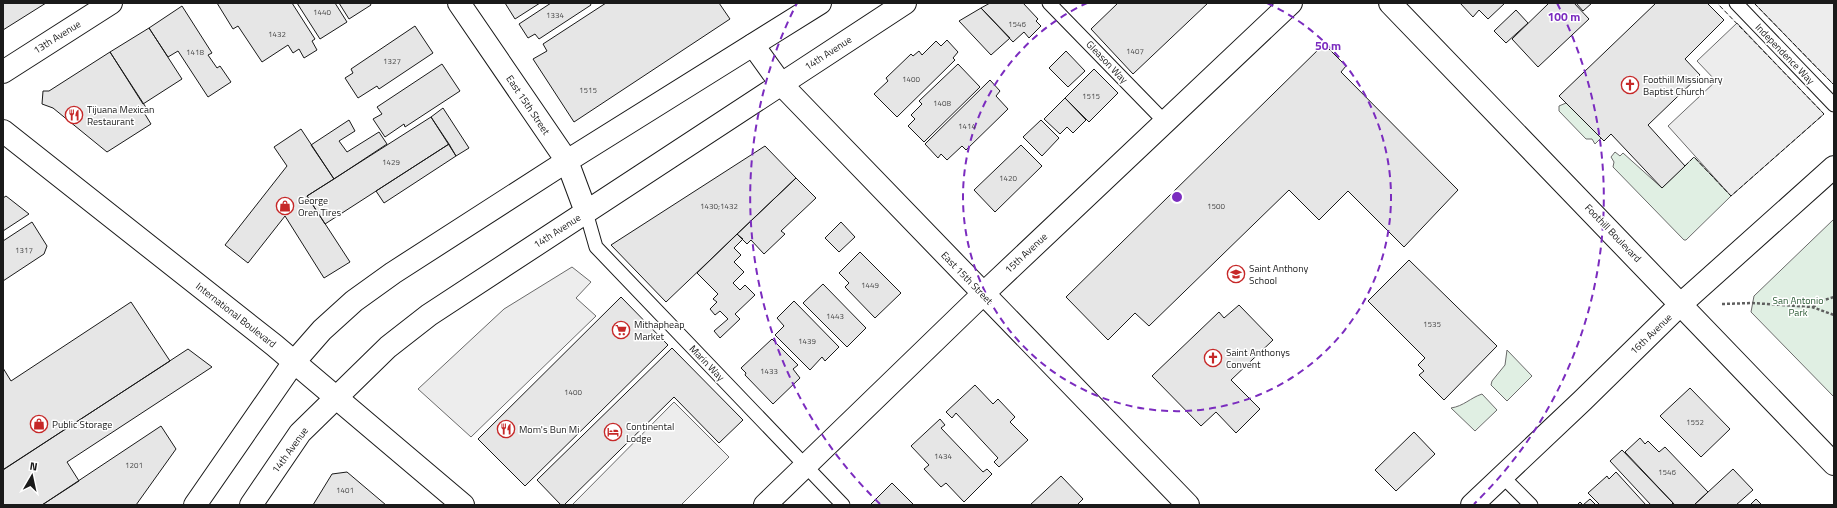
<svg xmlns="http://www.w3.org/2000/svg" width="1837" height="508" viewBox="0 0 1837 508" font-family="'Titillium Web',sans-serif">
<rect width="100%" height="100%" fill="#fff"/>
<path fill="#e0efe3" stroke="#6a6a6a" d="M1566,103L1601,138L1595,144L1592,139H1586L1559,111V106Z
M1615,152L1620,156L1623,153L1662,188L1694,157L1731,196L1686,240H1684L1613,167L1614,162L1611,157Z
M1834,219V397L1751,312L1754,296Z
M1507,350L1532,376L1507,401L1491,385L1492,381L1505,365Z
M1482,394L1497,410L1475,431L1451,408C1464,406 1470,398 1482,394Z"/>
<path fill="#ededed" stroke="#6a6a6a" d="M1754,3H1834V85L1814,65Z
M1737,23L1824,114L1731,196L1668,126L1716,81L1697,61Z
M572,267L591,282L576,298L596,316L471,437L418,389L504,309Z
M674,402L729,457L681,505H572Z"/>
<path fill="#e6e6e6" stroke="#1a1a1a" d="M3,3H46L3,30Z
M217,3H292L315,39L312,41L317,50L304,58L299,49L293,53L288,45L262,62L238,26L233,29Z
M297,3H335L347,22L320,39Z
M339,3H370L371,5L349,19Z
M505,3H540L515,19Z
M551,3H590L591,5L539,39L535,34L528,38L519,24Z
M606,3H719L730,19L574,122L533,59L547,51L543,44Z
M990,3H1023L1038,19L1036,21L1041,26L1029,38L1024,32L1013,42L981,8Z
M1118,3H1208L1133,74L1091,29Z
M1460,3H1505L1488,19L1479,10L1473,17Z
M1549,3H1574L1589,19L1538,67L1512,39Z
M1576,3H1592L1583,11Z
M1656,3H1707L1724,20L1685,59L1700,75L1648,125L1685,166L1662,188L1611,134L1604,141L1559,96Z
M182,6L212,53L208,55L217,68L220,66L231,82L208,97L178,51L168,57L149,28Z
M981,8L1010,38L991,55L959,21Z
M1516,10L1528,23L1506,43L1494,31Z
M415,26L433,53L379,89L377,86L358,98L345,78L353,73L351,69Z
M149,28L182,79L143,104L110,52Z
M947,40L958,52L953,58L955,60L897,117L874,94L888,81L886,78L911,54L913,56L919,51L922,55L936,41L941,46Z
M1324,44L1346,66L1341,72L1458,190L1404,247L1348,191L1319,220L1289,190L1149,326L1135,313L1108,340L1066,297Z
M1066,51L1085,71L1068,87L1049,68Z
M110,52L147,109L143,111L151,124L107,152L53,108L42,104L43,91H49Z
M442,64L460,91L405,127L404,124L385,137L373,119L382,114L377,107Z
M958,64L980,87L924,142L908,126L915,119L911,115L922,104L919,101Z
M1094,69L1118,93L1089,122L1065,98Z
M990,80L1000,91L996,96L1008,109L966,150L962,146L947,160L941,154L938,158L925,144Z
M1065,98L1086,120L1073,133L1067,127L1060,134L1044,119Z
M443,108L469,148L456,156L431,117Z
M431,117L449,144L325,224L307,196Z
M349,120L355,131L339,141L347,152L379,132L387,144L334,179L311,145Z
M1041,120L1059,138L1042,156L1023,137Z
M301,129L334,179L307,196L350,262L324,278L285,216L248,263L225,245L287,166L274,147Z
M449,144L456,156L384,203L376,191Z
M1021,145L1042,166L995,212L974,190Z
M765,146L796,178L666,302L611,245Z
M796,178L816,198L781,231L785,234L764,254L751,240L747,244L737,234Z
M6,196L29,214L3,231V198Z
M32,222L47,246L44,254L3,281V241Z
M841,222L855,237L839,252L825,238Z
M737,234L743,239L734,248L741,255L734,262L744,272L733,283L740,290L745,285L755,295L735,314L740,319L720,338L714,331L728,319L720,311L715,315L710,309L717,302L713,299L718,294L697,273Z
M860,252L901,293L875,318L845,287L849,283L839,273Z
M1409,260L1497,346L1444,400L1419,375L1424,371L1418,365L1425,358L1368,301Z
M823,284L866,328L847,347L803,303Z
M621,297L668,345L525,486L478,439Z
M794,301L839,347L825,361L822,357L810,370L775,335L784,326L777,318Z
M131,302L170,361L4,469L3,467V368L11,381Z
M1239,305L1273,340L1231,380L1260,409L1236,433L1216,412L1201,426L1152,376L1219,312L1224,318Z
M772,339L798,365L793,369L800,378L773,404L745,375L746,373L741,368Z
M672,348L743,420L719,443L674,397L564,505H561L537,480Z
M188,349L212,367L67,462L79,481L42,505H3V470Z
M975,385L993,404L998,399L1015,417L1010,422L1028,440L999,467L994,462L998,458L956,413L952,418L946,412Z
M1690,388L1730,429L1701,457L1660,416Z
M940,419L945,425L941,428L983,472L987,469L992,474L964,502L946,483L941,487L924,469L929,465L911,446Z
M161,426L176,449L136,505H42Z
M1414,432L1435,454L1396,491L1375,470Z
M1640,438L1645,444L1648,441L1659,452L1665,447L1708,492L1694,505H1675L1625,452Z
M1622,450L1673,503L1671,505H1651L1610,461Z
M1733,469L1753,490L1736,505H1694Z
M347,472L386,505H313L332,474Z
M1616,472L1646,505H1600L1588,493L1607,476L1609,479Z
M1061,476L1083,499L1077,505H1030Z
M892,483L914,505H870Z
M1590,499L1596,505H1577L1580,502L1583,505Z
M1756,499L1762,505H1750Z"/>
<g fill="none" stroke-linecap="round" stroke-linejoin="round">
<defs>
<path id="lane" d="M1049,3L1165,122
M1736,3L1834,105
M586,212L596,247L843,505
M1502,476L1531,505"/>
<path id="street" d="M753,45L781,84L1188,505
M3,72L111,3
M765,505L983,294L1291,3
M1472,505L1582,401L1681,304L1834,167"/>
<path id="secondary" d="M459,3L567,161L586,212
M1390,3L1834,464
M195,505L294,362L322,330L354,301L393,273L567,161L820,3
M251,505L300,433L388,347L429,315L905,3"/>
<path id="primary" d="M3,131L274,345L463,505"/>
</defs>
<use href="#lane" stroke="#1a1a1a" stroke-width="15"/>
<use href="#street" stroke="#1a1a1a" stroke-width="24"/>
<use href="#secondary" stroke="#1a1a1a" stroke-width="24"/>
<use href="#primary" stroke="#1a1a1a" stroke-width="24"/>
<path stroke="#5f5f5f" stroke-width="2.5" stroke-dasharray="3 2" stroke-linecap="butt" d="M1722,304L1752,303L1812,307L1834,315
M1813,307L1824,300L1834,297"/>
<use href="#lane" stroke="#fff" stroke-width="13"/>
<use href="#street" stroke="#fff" stroke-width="22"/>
<use href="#secondary" stroke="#fff" stroke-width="22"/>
<use href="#primary" stroke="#fff" stroke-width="22"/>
<path stroke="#1a1a1a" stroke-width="1" stroke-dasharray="5 2" stroke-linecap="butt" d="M1754,3L1834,85
M1685,166L1694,157L1731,196L1824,114L1717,3"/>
</g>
<g fill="none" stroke="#7b2cbf" stroke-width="2" stroke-dasharray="7 5">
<path d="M1267 3A214 214 0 1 1 1087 3"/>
<path d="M880 504A427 427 0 0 1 797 3M1557 3A427 427 0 0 1 1474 504"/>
</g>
<defs>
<symbol id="church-ring" viewBox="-11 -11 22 22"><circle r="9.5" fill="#fff" stroke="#c62828" stroke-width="1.5"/><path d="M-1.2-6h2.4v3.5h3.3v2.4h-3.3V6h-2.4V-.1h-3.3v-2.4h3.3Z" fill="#c62828"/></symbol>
<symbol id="restaurant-ring" viewBox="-11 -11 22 22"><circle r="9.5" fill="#fff" stroke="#c62828" stroke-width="1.5"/><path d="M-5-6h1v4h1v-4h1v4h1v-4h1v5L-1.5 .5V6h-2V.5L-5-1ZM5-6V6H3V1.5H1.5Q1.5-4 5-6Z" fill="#c62828"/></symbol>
<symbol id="shop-ring" viewBox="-11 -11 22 22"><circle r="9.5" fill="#fff" stroke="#c62828" stroke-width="1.5"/><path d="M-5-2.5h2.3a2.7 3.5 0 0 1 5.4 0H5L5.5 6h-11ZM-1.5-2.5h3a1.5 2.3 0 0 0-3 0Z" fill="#c62828"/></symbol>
<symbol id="school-ring" viewBox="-11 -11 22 22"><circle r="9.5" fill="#fff" stroke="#c62828" stroke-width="1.5"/><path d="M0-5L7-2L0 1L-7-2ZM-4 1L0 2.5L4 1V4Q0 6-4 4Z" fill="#c62828"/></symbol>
<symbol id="supermarket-ring" viewBox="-11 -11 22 22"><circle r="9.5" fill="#fff" stroke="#c62828" stroke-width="1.5"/><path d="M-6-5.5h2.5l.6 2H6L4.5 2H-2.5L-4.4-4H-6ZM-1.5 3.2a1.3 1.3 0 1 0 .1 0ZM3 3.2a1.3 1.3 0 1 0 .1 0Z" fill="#c62828"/></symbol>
<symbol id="hotel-ring" viewBox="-11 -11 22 22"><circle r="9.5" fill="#fff" stroke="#c62828" stroke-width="1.5"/><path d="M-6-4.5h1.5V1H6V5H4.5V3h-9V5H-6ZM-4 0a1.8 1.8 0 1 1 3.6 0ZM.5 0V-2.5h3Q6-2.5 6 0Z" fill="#c62828"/></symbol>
</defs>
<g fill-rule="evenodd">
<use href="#church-ring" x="1620" y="75" width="20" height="20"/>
<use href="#restaurant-ring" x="64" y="105" width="20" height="20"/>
<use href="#shop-ring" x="275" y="196" width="20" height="20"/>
<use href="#school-ring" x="1226" y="264" width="20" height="20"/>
<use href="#supermarket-ring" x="611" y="320" width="20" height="20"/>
<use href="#church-ring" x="1203" y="348" width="20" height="20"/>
<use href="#shop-ring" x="29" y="414" width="20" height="20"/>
<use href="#restaurant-ring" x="496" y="419" width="20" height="20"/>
<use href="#hotel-ring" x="603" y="422" width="20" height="20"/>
</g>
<g text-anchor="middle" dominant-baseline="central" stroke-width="3" stroke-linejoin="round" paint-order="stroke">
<g font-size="8" fill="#4d4d4d">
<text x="322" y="12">1440</text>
<text x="555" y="15">1334</text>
<text x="1017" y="24">1546</text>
<text x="277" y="34">1432</text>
<text x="1135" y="51">1407</text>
<text x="195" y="52">1418</text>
<text x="392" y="61">1327</text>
<text x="911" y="79">1400</text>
<text x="588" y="90">1515</text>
<text x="1091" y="96">1515</text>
<text x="942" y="103">1408</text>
<text x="967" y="126">1414</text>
<text x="391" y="162">1429</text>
<text x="1008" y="178">1420</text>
<text x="719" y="206">1430;1432</text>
<text x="1216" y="206">1500</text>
<text x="24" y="250">1317</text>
<text x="870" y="285">1449</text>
<text x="835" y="316">1443</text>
<text x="1432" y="324">1535</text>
<text x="807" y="341">1439</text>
<text x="769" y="371">1433</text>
<text x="573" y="392">1400</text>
<text x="1695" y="422">1552</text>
<text x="943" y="456">1434</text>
<text x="134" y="465">1201</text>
<text x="1667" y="472">1546</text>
<text x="345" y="490">1401</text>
</g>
<g font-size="10" fill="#1a1a1a" stroke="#fff">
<text transform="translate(57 37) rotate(-32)">13th Avenue</text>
<text transform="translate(828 53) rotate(-33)">14th Avenue</text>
<text transform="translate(1785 54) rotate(46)">Independence Way</text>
<text transform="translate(1107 62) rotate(46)">Gleason Way</text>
<text transform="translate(528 105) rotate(56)">East 15th Street</text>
<text transform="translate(557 231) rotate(-33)">14th Avenue</text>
<text transform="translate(1613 233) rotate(46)">Foothill Boulevard</text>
<text transform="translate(1026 253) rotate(-43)">15th Avenue</text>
<text transform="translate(967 278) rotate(46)">East 15th Street</text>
<text transform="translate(236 315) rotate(38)">International Boulevard</text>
<text transform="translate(1651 334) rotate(-44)">16th Avenue</text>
<text transform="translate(707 363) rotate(46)">Marin Way</text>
<text transform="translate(290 450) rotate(-54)">14th Avenue</text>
</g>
<g font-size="10" fill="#1a1a1a" stroke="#fff" text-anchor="start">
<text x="1643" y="79">Foothill Missionary<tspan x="1643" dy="12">Baptist Church</tspan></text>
<text x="87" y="109">Tijuana Mexican<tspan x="87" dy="12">Restaurant</tspan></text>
<text x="298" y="200">George<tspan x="298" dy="12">Oren Tires</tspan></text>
<text x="1249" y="268">Saint Anthony<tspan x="1249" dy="12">School</tspan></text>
<text x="634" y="324">Mithapheap<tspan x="634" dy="12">Market</tspan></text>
<text x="1226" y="352">Saint Anthonys<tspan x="1226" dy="12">Convent</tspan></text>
<text x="52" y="424">Public Storage</text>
<text x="626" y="426">Continental<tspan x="626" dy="12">Lodge</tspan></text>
<text x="519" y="429">Mom's Bun Mi</text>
</g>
<g font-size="10" fill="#2b5a34" stroke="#fff">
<text x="1798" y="300">San Antonio<tspan x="1798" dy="12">Park</tspan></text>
</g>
</g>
<circle cx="1177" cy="197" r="6" fill="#7b2cbf" stroke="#fff" stroke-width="2"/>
<g font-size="12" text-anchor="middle" font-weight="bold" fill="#7b2cbf" stroke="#fff" stroke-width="3" stroke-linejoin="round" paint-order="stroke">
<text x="1564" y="21">100 m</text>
<text x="1328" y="50">50 m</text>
</g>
<rect width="1837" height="508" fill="none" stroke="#1a1a1a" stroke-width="8"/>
<g transform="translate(32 476) rotate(9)" stroke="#ffffff" stroke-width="3" paint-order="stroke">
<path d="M0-3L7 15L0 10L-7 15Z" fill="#1a1a1a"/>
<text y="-6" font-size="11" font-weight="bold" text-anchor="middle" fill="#1a1a1a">N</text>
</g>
</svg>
